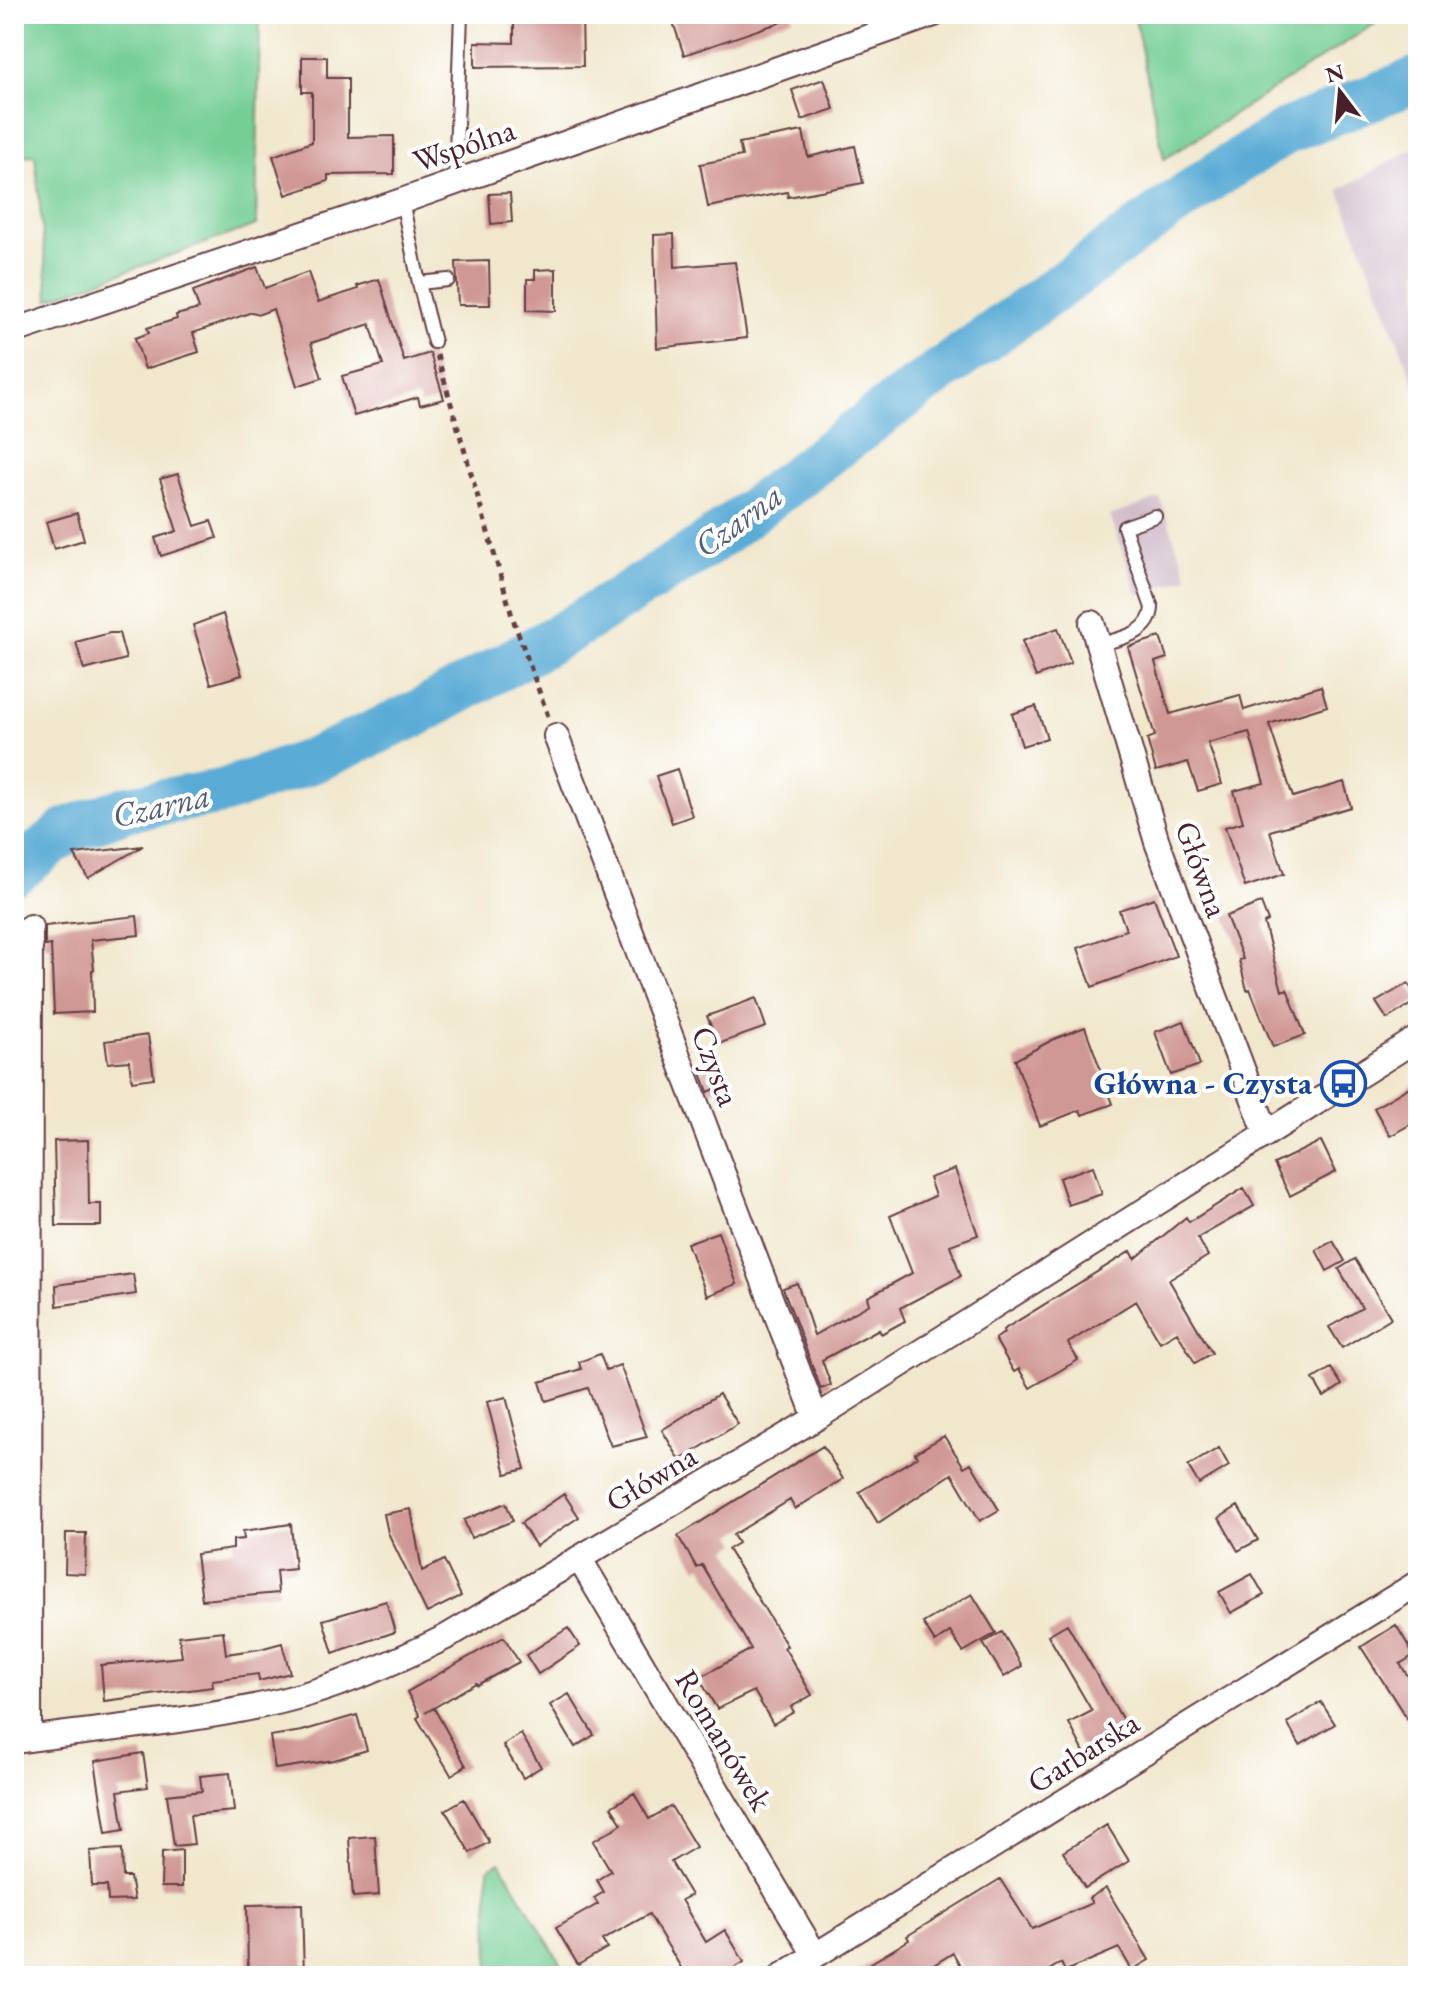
<svg xmlns="http://www.w3.org/2000/svg" width="1432" height="1990" viewBox="0 0 1432 1990" font-family="'EB Garamond',serif">
<rect width="100%" height="100%" fill="#fff"/>
<filter id="ink" filterUnits="userSpaceOnUse"><feTurbulence type="fractalNoise" baseFrequency=".0125" numOctaves="2"/><feDisplacementMap in="SourceGraphic" scale="16" xChannelSelector="R" yChannelSelector="G"/><feConvolveMatrix kernelMatrix="1 2 1 2 8 2 1 2 1" color-interpolation-filters="sRGB"/></filter>
<filter id="wash" filterUnits="userSpaceOnUse"><feTurbulence type="fractalNoise" baseFrequency=".006" numOctaves="4" result="noise"/><feDisplacementMap in="SourceGraphic" scale="32" xChannelSelector="R" yChannelSelector="G"/><feGaussianBlur stdDeviation="1.8" result="paint"/><feColorMatrix in="noise" values="0 0 0 0 0 0 0 0 0 0 0 0 0 0 0 0 0 1.4 0 .05"/><feComposite in="paint" operator="in"/></filter>
<g filter="url(#wash)">
<rect width="100%" height="100%" fill="#f1e7cd"/>
<path fill="#d1bdca" d="M1418,146V393L1339,190Z
M1160,498L1188,577L1138,595L1110,516Z"/>
<path fill="#75ce94" stroke="#607660" stroke-width="2" d="M14,14H260L256,225L49,299L35,155L14,156Z
M1134,14H1390L1164,159Z
M500,1862L568,1976H489L488,1869Z"/>
<g fill="none" stroke-linecap="round" stroke-linejoin="round">
<path stroke="#5aabd5" stroke-width="46" d="M14,873L68,830L129,808L222,792L314,760L418,713L566,632L705,546L883,412L1211,178L1287,131L1418,79"/>
</g>
<g id="blocks">
<path fill="#d09894" d="M514,14H582L583,66L475,67V42L514,43Z
M686,14H792L793,18L684,55L672,19Z
M302,57H327V78H348V137L394,136V174L328,175V181L286,195L273,156L312,142V92H302Z
M824,79L834,109L802,120L792,90Z
M803,131L808,157L855,146L863,183L788,197L787,192L708,207L700,164L742,156L739,143Z
M510,193L512,222L491,224L489,194Z
M674,234L675,267L735,262L747,338L657,348L654,235Z
M489,261L490,305H458L456,262Z
M257,267L265,288L308,272L318,302L358,289L357,286L379,279L404,361L430,353L444,399L420,405L418,397L354,416L342,376L383,365L370,324L311,343L322,378L297,386L273,309L260,314L252,312L193,333L199,352L145,369L135,338L149,333L147,328L177,319L176,315L199,309L193,291Z
M556,269V311L527,310V279H535V270Z
M178,474L195,526L211,521L217,538L161,556L155,538L177,531L160,479Z
M77,513L84,540L54,549L46,522Z
M223,614L242,675L211,684L193,625Z
M1058,628L1071,663L1036,677L1022,641Z
M110,633H119L126,659L84,670L76,642Z
M1160,637L1167,658L1155,662L1170,714L1240,695L1244,710L1321,686L1327,706L1269,724L1293,797L1344,782L1351,807L1270,831L1284,874L1245,887L1225,827L1243,822L1234,791L1264,783L1249,732L1208,743L1222,784L1198,791L1188,762L1156,771L1147,739L1155,736L1128,647Z
M1036,706L1047,738L1022,746L1012,714Z
M677,769L692,816L672,823L656,776Z
M143,846L88,878L74,854Z
M1154,898L1176,956L1092,987L1078,948L1126,930L1119,910Z
M1261,903L1268,921L1264,923L1282,991L1287,989L1305,1035L1273,1047L1250,989L1247,990L1239,960L1243,959L1226,916Z
M137,916L139,935L91,940L94,970H92L93,1012L54,1014L51,945L45,946V926Z
M1408,983L1418,1000L1387,1019L1376,1002Z
M756,998L766,1027L718,1044L707,1016Z
M1184,1021L1200,1065L1171,1075L1155,1032Z
M1085,1027L1113,1104L1082,1115L1080,1110L1040,1126L1015,1060L1054,1039Z
M148,1035L154,1078L132,1081L129,1061L108,1063L105,1041Z
M718,1064L725,1085L708,1092L700,1070Z
M1418,1082V1120L1390,1136L1374,1108Z
M88,1140L89,1204H101V1226H56L54,1141Z
M1321,1141L1336,1172L1290,1196L1274,1164Z
M1093,1166L1102,1194L1068,1205L1059,1178Z
M955,1169L978,1235L950,1245L961,1276L900,1308L905,1321L881,1334L879,1329L822,1360L831,1385L821,1389L783,1288L797,1283L814,1335L870,1304L868,1297L912,1273L890,1216L935,1196L929,1178Z
M1244,1188L1254,1206L1198,1238L1208,1256L1169,1280L1212,1353L1195,1363L1177,1332L1160,1342L1136,1301L1068,1343L1078,1360L1030,1388L1019,1369L1014,1372L995,1339L1004,1333L1003,1330L1131,1251L1135,1259L1186,1217L1189,1222Z
M718,1232L737,1284L707,1296L687,1243Z
M1333,1241L1345,1261L1327,1271L1316,1250Z
M1355,1259L1391,1318L1342,1348L1329,1327L1362,1308L1339,1269Z
M133,1274L136,1294L57,1306L56,1285Z
M600,1354L606,1370L620,1365L647,1437L611,1446L588,1388L546,1401L540,1382L581,1369L579,1362Z
M1331,1368L1342,1385L1324,1397L1313,1379Z
M719,1394L738,1424L680,1460L662,1430Z
M506,1397L525,1469L506,1474L487,1402Z
M944,1436L964,1467L971,1463L999,1510L980,1521L952,1474L878,1523L859,1492L917,1457L915,1453Z
M823,1446L843,1479L795,1509L790,1500L733,1535L738,1543L728,1549L787,1646L784,1647L812,1695L791,1707L794,1712L773,1724L754,1691L717,1709L699,1678L751,1649L702,1565L697,1568L678,1536Z
M1219,1448L1229,1466L1199,1484L1188,1466Z
M564,1494L579,1517L536,1546L521,1523Z
M506,1503L513,1521L471,1538L464,1520Z
M1238,1506L1258,1540L1238,1551L1219,1518Z
M411,1509L422,1571L444,1560L461,1596L427,1613L388,1533L384,1514Z
M291,1524L295,1569L276,1571L278,1593L202,1600L196,1554L233,1549V1540L244,1539L243,1531Z
M66,1533H86L85,1574L65,1573Z
M1252,1574L1264,1595L1231,1613L1219,1592Z
M972,1594L996,1633L963,1652L950,1632L935,1642L923,1623Z
M386,1601L395,1632L333,1653L323,1620Z
M1067,1624L1131,1734L1088,1760L1069,1723L1092,1711L1048,1635Z
M1396,1625L1414,1655L1400,1664L1418,1691V1736L1361,1647Z
M568,1628L580,1646L538,1674L526,1655Z
M223,1631L226,1654L260,1649L282,1643L290,1673L259,1681L258,1674L212,1680L213,1687L104,1701L101,1665L182,1657L179,1636Z
M1002,1632L1022,1666L1004,1677L983,1643Z
M504,1637L519,1662L477,1685L476,1683L425,1713L434,1708L466,1766L451,1775L417,1718L420,1716L407,1692Z
M569,1694L594,1735L575,1747L550,1705Z
M1321,1702L1335,1724L1300,1745L1287,1723Z
M357,1715L367,1750L334,1760L275,1769L270,1736L302,1731Z
M521,1734L541,1767L523,1778L503,1745Z
M143,1753L148,1787L118,1791L124,1830L106,1833L95,1761Z
M230,1773L234,1811L190,1815L194,1844L174,1846L167,1795L202,1791L200,1776Z
M634,1793L649,1819L671,1806L696,1847L671,1862L691,1895L681,1900L706,1942L725,1930L744,1962L721,1976H686L649,1914L602,1940L607,1948L578,1965L556,1928L598,1904L594,1898L604,1892L597,1880L611,1871L593,1841L622,1824L611,1807Z
M464,1799L489,1842L470,1853L445,1810Z
M1107,1825L1129,1861L1085,1888L1063,1852Z
M375,1836L379,1895L353,1897L349,1838Z
M122,1849L123,1877H130L134,1900L108,1901L107,1886H92L90,1851Z
M182,1850V1887H161L162,1852Z
M1000,1879L1032,1929L1092,1903L1089,1898L1106,1888L1149,1960L1132,1970L1119,1948L1065,1971L1061,1963L1039,1976H966L953,1953L916,1976H850L909,1940L907,1936Z
M302,1904L304,1976H248L247,1905Z"/>
</g>
</g>
<g filter="url(#ink)">
<use href="#blocks" fill-opacity="0" stroke="#633d43" stroke-width="2"/>
<g fill="none" stroke-linecap="round" stroke-linejoin="round">
<defs>
<path id="lane" d="M455,182L461,14
M402,201L419,283L448,280
M419,283L434,342
M1098,645C1120,638 1150,635 1152,608L1124,527L1155,516"/>
<path id="street" d="M14,331L402,201L934,14
M1092,623L1157,842L1266,1132
M556,736L816,1418
M579,1558L815,1955
M29,1739L30,927
M14,1741C103,1728 194,1722 281,1701C339,1687 393,1663 446,1637L816,1418L1418,1038
M782,1976L1418,1583"/>
</defs>
<use href="#lane" stroke="#633d43" stroke-width="16"/>
<use href="#street" stroke="#633d43" stroke-width="28"/>
<path stroke="#633d43" stroke-width="5" stroke-dasharray="6 6" stroke-linecap="butt" d="M437,355L512,616L548,716"/>
<use href="#lane" stroke="#fff" stroke-width="12"/>
<use href="#street" stroke="#fff" stroke-width="24"/>
</g>
</g>
<defs>
<symbol id="bus-ring" viewBox="-11 -11 22 22"><circle r="9.5" fill="#fff" stroke="#1a4fb4" stroke-width="1.5"/><path d="M-5-6H5V4H4V6H2V4H-2V6H-4V4H-5ZM-3.5-4V0h7V-4ZM-3.5 1.2v1.5H-2V1.2ZM2 1.2v1.5H3.5V1.2Z" fill="#1a4fb4"/></symbol>
</defs>
<g fill-rule="evenodd">
<use href="#bus-ring" x="1318" y="1058" width="51" height="51"/>
</g>
<g text-anchor="middle" dominant-baseline="central" stroke-width="8" stroke-linejoin="round" paint-order="stroke">
<g font-size="32" fill="#4a1f2b" stroke="#fff">
<text transform="translate(464 145) rotate(-19)">Wspólna</text>
<text transform="translate(1202 869) rotate(70)">Główna</text>
<text transform="translate(716 1066) rotate(69)">Czysta</text>
<text transform="translate(651 1478) rotate(-31)">Główna</text>
<text transform="translate(724 1740) rotate(59)">Romanówek</text>
<text transform="translate(1083 1752) rotate(-32)">Garbarska</text>
</g>
<g font-size="32" font-weight="bold" fill="#164399" stroke="#fff" text-anchor="end">
<text x="1312" y="1083">Główna - Czysta</text>
</g>
<g font-size="34" font-style="italic" fill="#515e77" stroke="#fff">
<text transform="translate(738 520) rotate(-36)">Czarna</text>
<text transform="translate(161 805) rotate(-13)">Czarna</text>
</g>
</g>
<rect width="1432" height="1990" fill="none" stroke="#fff" stroke-width="48"/>
<g transform="translate(1340 92) rotate(344)" stroke="#ffffff" stroke-width="6" paint-order="stroke">
<path d="M0-6L14 30L0 20L-14 30Z" fill="#4a1f2b"/>
<text y="-12" font-size="22" font-weight="bold" text-anchor="middle" fill="#4a1f2b">N</text>
</g>
</svg>
